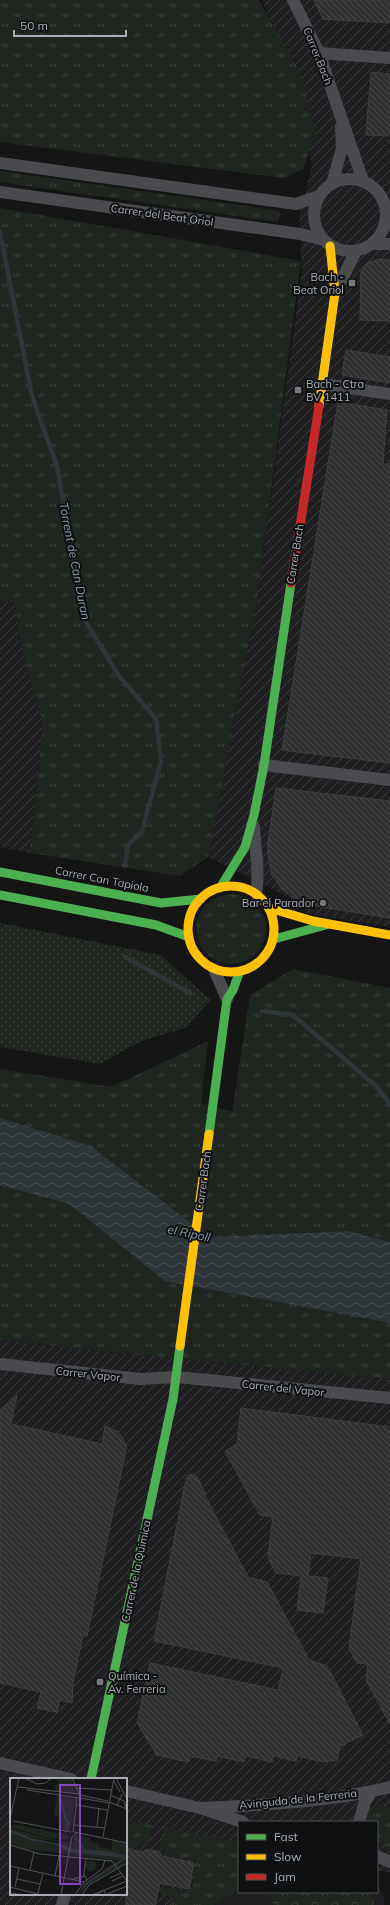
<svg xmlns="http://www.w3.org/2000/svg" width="390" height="1905" viewBox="0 0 390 1905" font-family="Mulish,sans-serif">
<defs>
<pattern id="industrial-furrows" width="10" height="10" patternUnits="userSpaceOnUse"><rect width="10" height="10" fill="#1f1f21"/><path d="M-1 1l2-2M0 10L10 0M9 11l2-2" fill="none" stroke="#3d3d3f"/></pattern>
<pattern id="grass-tufts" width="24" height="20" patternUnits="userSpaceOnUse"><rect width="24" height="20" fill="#1f251f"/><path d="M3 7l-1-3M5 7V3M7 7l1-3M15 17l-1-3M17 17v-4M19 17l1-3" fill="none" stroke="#3d423d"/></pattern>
<pattern id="forest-crowns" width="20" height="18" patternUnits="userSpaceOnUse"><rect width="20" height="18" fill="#1f251f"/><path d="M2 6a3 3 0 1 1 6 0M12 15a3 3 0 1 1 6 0" fill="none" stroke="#3d423d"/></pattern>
<pattern id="park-dots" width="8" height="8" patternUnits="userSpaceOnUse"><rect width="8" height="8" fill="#1f251f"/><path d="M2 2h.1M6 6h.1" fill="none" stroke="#3d423d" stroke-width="1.8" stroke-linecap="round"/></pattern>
<pattern id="water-waves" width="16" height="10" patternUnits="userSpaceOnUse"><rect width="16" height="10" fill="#2d3539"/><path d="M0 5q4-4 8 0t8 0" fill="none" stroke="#495053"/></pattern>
<pattern id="building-back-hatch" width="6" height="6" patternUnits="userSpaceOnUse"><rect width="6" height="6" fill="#2f3030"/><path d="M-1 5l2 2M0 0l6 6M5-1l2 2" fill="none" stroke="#4a4b4c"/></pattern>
</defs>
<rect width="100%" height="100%" fill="#151515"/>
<path fill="#1f1f21" d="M377,1882L384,1898V1905H214L239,1891V1892H377Z"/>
<path fill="url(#industrial-furrows)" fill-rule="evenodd" d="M262,0H390V927L308,914L294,900L208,857L257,599L302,270L299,216L312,166L289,64Z
M0,600L15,604L23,654L43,723L30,853L0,847Z
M0,1339L130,1354L390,1379V1872L377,1871V1822H239V1890L211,1905H0ZM11,1779H126V1894H11Z"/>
<path fill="url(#grass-tufts)" d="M0,0H259L300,73L316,133L303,169L284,178L0,142Z
M0,171L280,211L278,222L0,182Z
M0,208L301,261L257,599L208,857L180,876L30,853L43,723L23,654L15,604L0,600Z
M196 929a35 35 0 1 1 70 0a35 35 0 1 1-70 0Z
M293,969L390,988V1242L348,1231L209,1237L91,1146L0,1118V1069L111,1087L208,1041L201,1103L232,1112L250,995Z
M0,1185L69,1204L166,1281L390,1323V1379L130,1354L0,1339Z
M379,1805L390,1808V1849L377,1841V1822H367C368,1814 370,1806 379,1805Z
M126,1819L152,1825L148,1845L140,1843L138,1848L126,1845Z
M164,1827L239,1843V1890L214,1905H170L172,1897L161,1894L162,1887L191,1892L197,1860L166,1854V1848L160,1847Z"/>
<path fill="url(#forest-crowns)" d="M266,1892H371L374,1896V1905H274Z"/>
<path fill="url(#park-dots)" d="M0,923L160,955L211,1000L185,1028L141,1041L100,1064L0,1047Z"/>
<path fill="url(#water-waves)" d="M0,1118L91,1146L209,1237L348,1231L390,1242V1323L165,1281L69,1204L0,1185Z"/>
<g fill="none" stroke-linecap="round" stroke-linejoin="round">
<path stroke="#2d3539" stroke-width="4.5" d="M0,232L32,396L57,466L84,619L119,676L156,719L161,761L142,832L128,845L125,866
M125,957L190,993
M262,1011L293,1015L376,1086L390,1104"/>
</g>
<path fill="url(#building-back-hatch)" stroke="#3e3f41" d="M314,0H390V23L323,19Z
M371,72L390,74V136L366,135Z
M379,259L390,260V321L360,320L361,271L367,263Z
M346,350L390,357V383L342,375Z
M338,402L387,410L383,464H390V763L282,750Z
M276,788L390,801V918L309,905L296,900L282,889L272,875L268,855V843Z
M17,1395L11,1424L102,1444L105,1426L118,1432L127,1445L87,1636L83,1635L73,1682L72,1703L60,1700L57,1712L37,1708L41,1692L0,1683V1411Z
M241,1408L390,1427V1724L366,1680L368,1664L357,1663L349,1648L361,1559L311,1553L308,1576L328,1578L323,1613L297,1610L301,1576L276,1573L268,1557L273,1517L260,1515L225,1451L237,1444Z
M193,1474L197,1477L205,1493V1496L248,1577L267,1582L309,1660L327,1666L363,1735L340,1746L337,1760L324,1762L297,1756L296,1761L273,1756L272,1762L246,1756L244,1762L217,1756L216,1761L190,1756L188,1762L157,1755L137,1723L150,1663L278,1690L283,1668L154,1641L186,1479L189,1475Z
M126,1848L142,1852L147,1849L159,1852L162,1856L194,1863L189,1889L160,1883L155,1905H126Z"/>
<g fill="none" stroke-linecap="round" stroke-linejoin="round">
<path stroke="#4a4b4e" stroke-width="12" d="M293,0L319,53L363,181
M319,53L390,58
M0,163L296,204L319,196
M314 215a36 36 0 1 1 72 0a36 36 0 1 1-72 0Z
M332,184L342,148L341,127
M0,192L300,234L324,240
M372,244H390
M335,293L356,251
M323,384L390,394
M264,765L390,780
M254,827C255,849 260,872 256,894
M214,969L227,999
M0,1364L140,1379L177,1377L390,1398
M0,1763L71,1779
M126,1791L200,1808L243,1822
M200,1808C262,1805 330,1802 390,1787
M359,1822L365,1802L372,1791
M377,1856L390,1862
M62,1905L65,1894"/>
<path stroke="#4caf50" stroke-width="9" d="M0,872L161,903L201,899
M220,888L245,847L254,815L264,765L291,583
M0,895L156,925L189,937
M274,939L326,925
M209,1134L227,999L233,990L239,973
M91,1779L173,1399L180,1346"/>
<path stroke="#ffc107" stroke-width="9" d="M319,406L335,293L330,246
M188 929a43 43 0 1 1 86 0a43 43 0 1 1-86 0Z
M269,908L313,921L390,935
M180,1346L209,1134"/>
<path stroke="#c62828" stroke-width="9" d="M291,583L319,406"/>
</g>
<g fill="#75787d" stroke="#0f1011" stroke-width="1.5">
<rect x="348" y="279" width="8" height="8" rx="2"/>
<rect x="294" y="386" width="8" height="8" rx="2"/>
<circle cx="323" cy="903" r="4"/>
<rect x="96" y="1678" width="8" height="8" rx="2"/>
</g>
<g text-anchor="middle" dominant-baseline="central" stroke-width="4" stroke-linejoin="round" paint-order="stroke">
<g font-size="11" fill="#a8adb5" stroke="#0f1011">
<text transform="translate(318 56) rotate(68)">Carrer Bach</text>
<text transform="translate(162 215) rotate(8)">Carrer del Beat Oriol</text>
<text transform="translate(295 554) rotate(-81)">Carrer Bach</text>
<text transform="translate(102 879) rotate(11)">Carrer Can Tapiola</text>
<text transform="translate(203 1181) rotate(-82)">Carrer Bach</text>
<text transform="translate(88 1374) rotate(6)">Carrer Vapor</text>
<text transform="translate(283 1388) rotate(6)">Carrer del Vapor</text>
<text transform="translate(136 1571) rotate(-78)">Carrer de la Quimica</text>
<text transform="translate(298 1799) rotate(-6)">Avinguda de la Ferreria</text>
</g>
<g font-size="11" fill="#a8adb5" stroke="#0f1011" text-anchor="end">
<text x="344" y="277">Bach -<tspan x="344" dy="13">Beat Oriol</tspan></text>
<text x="306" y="384" text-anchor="start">Bach - Ctra<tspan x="306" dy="13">BV 1411</tspan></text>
<text x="315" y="903">Bar el Parador</text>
<text x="108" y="1676" text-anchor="start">Química -<tspan x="108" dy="13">Av. Ferreria</tspan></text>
</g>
<g font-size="12" font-style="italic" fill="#829cac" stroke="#0f1011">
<text transform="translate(75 561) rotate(79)">Torrent de Can Duran</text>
<text transform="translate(189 1233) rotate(12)">el Ripoll</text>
</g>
</g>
<g transform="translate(10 1778)">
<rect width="117" height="117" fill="#151515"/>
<path d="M45,0H61L66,16L48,14L43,9L49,5ZM47,17L66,21L60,53L52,51L51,39L44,37ZM0,50L32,59L56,64L61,61L62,65L65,57L80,60V63L91,67L87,69L102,71V62L109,64L117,66V78L61,71L48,64L15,58ZM0,55L23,63L44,66L59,74L114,80L76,105L66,117L74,105L108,83L16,71L0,66ZM117,80V84L78,107L70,117L79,105Z" fill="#1f251f"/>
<path d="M4,46L58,57L61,59L55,62L34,59L0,49Z" fill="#1f251f"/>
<path d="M75.5 88a5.5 5.5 0 1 1 11 0a5.5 5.5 0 1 1-11 0Z" fill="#1f251f"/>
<path d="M0,51L21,60L55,67L61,71L96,73L117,78V80L79,105L68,117L76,105L113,80L59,74L44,66L23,63L0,55Z" fill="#2d3539"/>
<path fill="none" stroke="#2d3539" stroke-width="2" d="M50,18L55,39L58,44L57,52M64,60L70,64L74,72"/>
<path fill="none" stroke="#505255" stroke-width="1" d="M15,0L27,6L36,5L41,0M62,0L69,16M106,0L117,21M104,3L110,14M8,9L69,16M67,10L101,12M17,12L69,20M70,17L98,23M100,17L114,23L116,30M70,20L99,25M99,24L117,31M67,27L97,32M107,27L112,16M0,41L9,0M3,43L61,54M64,47L94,50M87,49L89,30M63,54L67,20M64,54L117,65M93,59L104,0M0,67L30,76L102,83L117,103M76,80L74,96L77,102M0,88L74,104M20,92L24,74M45,98L49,78M100,100L111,95M7,101L30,106M63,101L75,98M102,103L113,98M0,109L32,117M5,109L9,90M0,115L15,117M28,115L33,95M51,117L62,59L67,55M65,117L74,104L92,91L95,82M72,117L79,107L117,85M82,117L117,103M86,117L94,112L96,117M95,117L117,108"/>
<path fill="#8446bd" fill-opacity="0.15" stroke="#8446bd" stroke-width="2" d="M50,7H70V106H50Z"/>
<rect width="117" height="117" fill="none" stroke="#a8adb5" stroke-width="2"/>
</g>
<rect x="238" y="1821" width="140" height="72" fill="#0f1011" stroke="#4c4f53"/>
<rect x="246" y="1834" width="20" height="6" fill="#4caf50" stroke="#4c4f53"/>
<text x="274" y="1841" font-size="12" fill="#a8adb5">Fast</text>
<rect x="246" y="1854" width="20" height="6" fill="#ffc107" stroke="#4c4f53"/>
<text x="274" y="1861" font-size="12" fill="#a8adb5">Slow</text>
<rect x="246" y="1874" width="20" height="6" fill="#c62828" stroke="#4c4f53"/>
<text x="274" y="1881" font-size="12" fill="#a8adb5">Jam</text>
<path d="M14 30v6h112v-6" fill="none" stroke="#a8adb5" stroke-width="2"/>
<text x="20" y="30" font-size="12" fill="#a8adb5" stroke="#0f1011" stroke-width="3" paint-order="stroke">50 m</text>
</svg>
